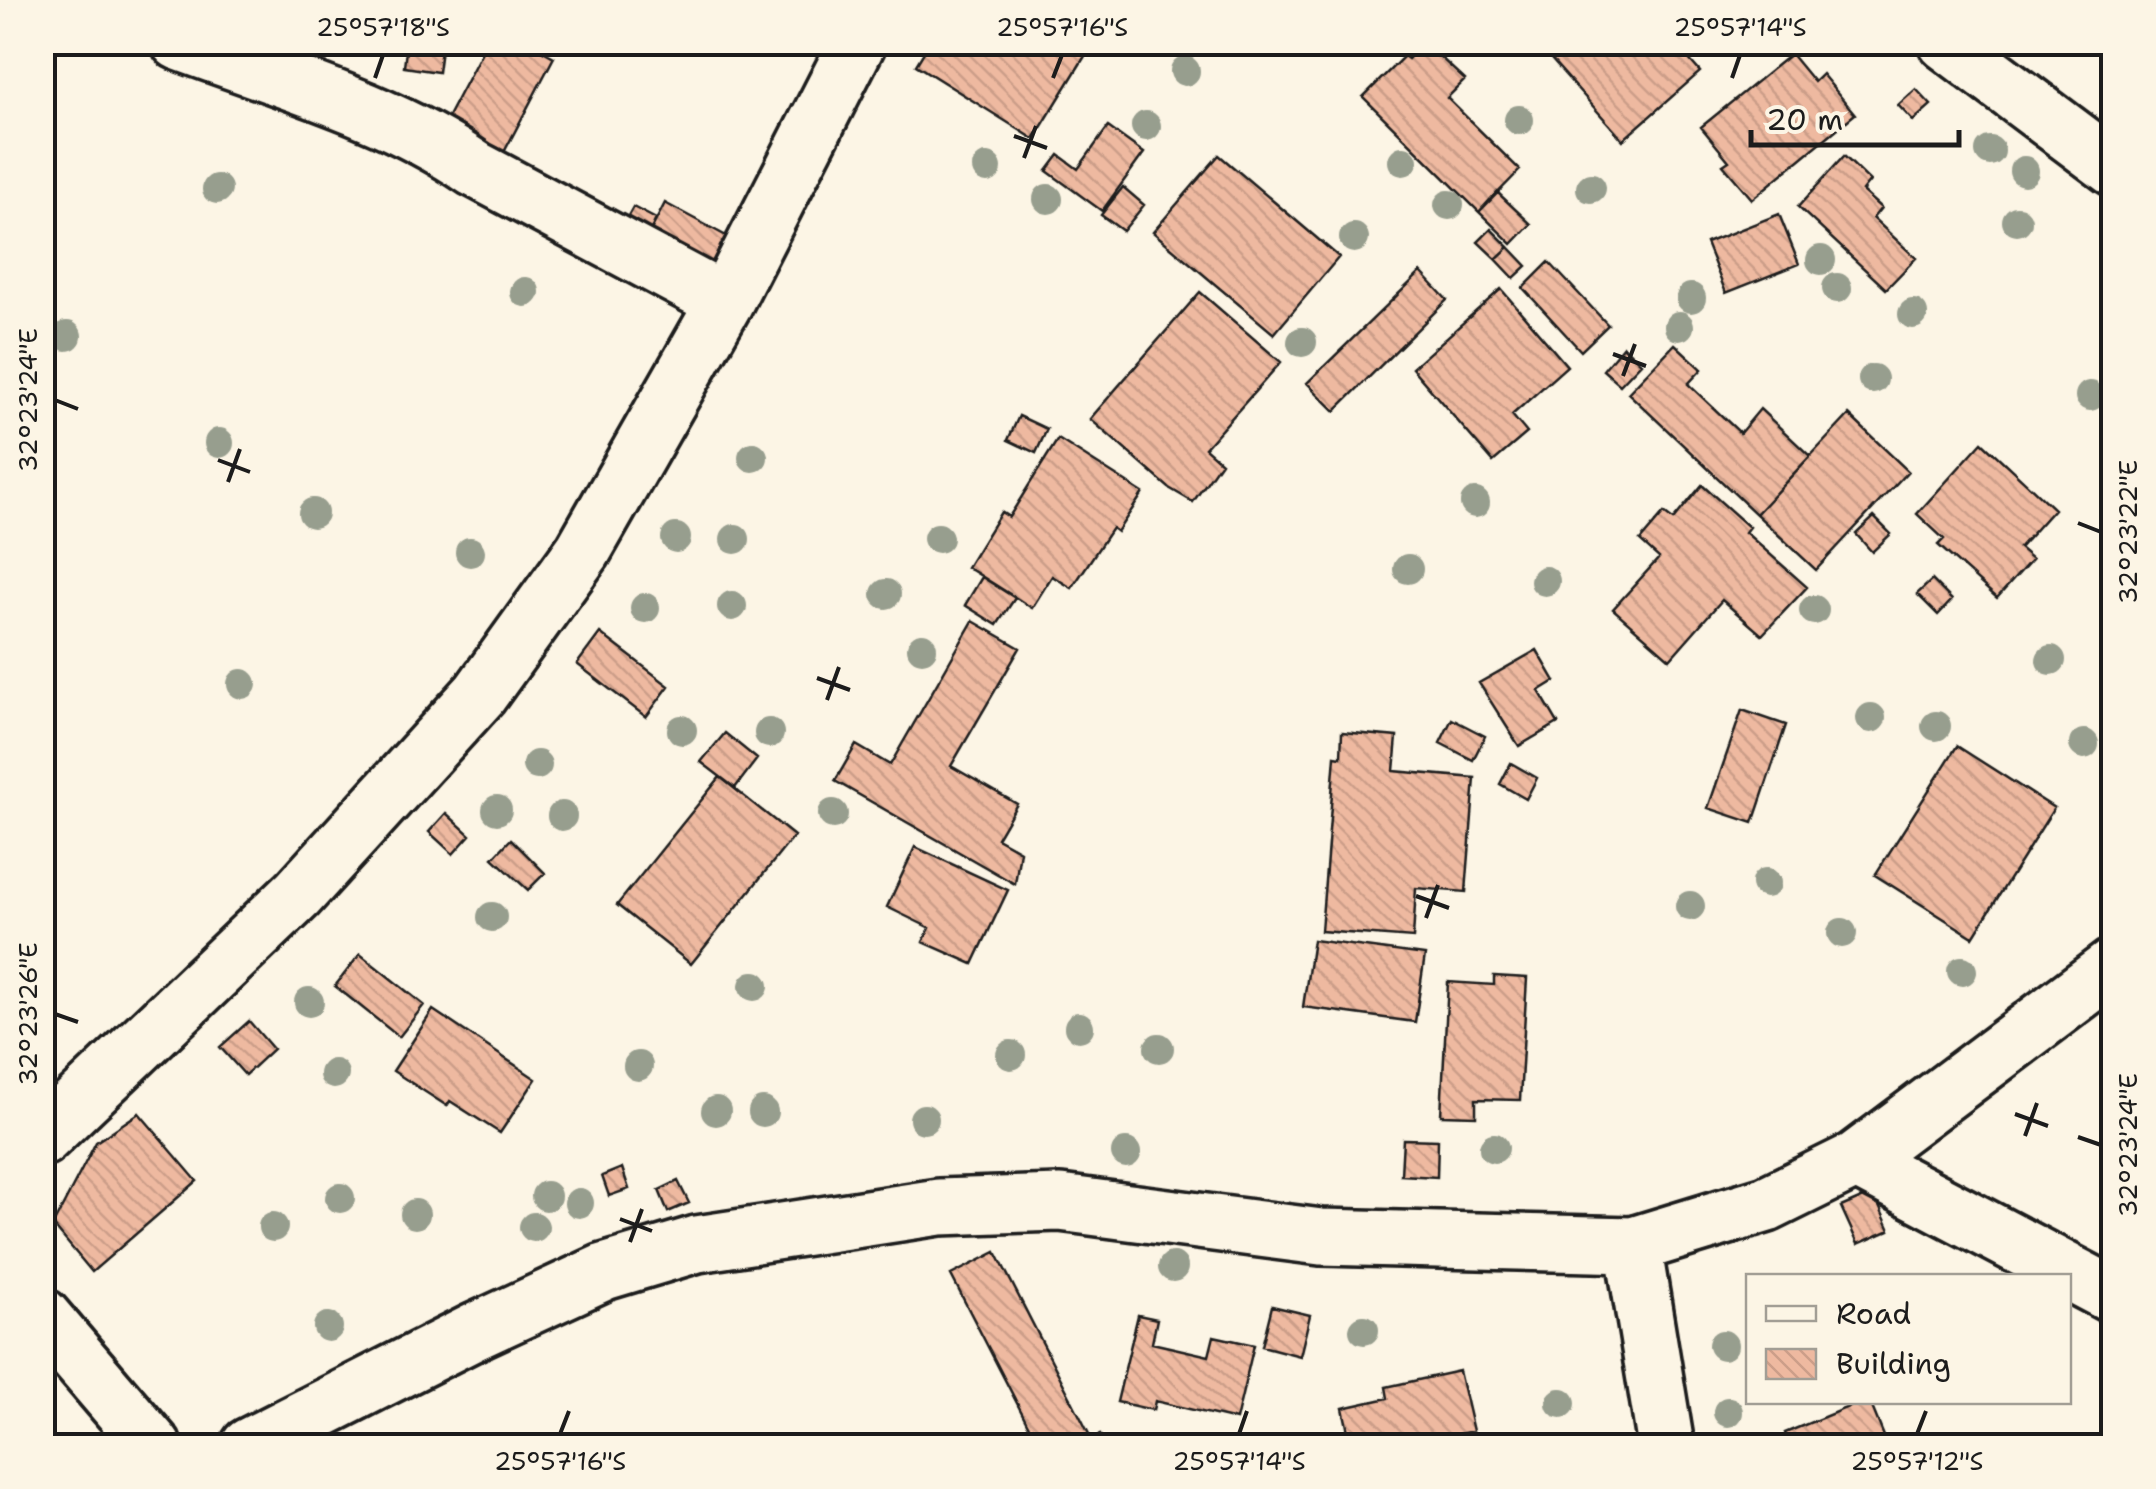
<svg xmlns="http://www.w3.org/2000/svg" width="2156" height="1489" viewBox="0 0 2156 1489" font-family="'Shantell Sans',sans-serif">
<defs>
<pattern id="building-back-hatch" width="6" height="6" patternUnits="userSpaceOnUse" patternTransform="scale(2.5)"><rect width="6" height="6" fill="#eeb9a0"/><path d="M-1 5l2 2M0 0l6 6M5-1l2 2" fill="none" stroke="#cc9e89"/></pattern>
</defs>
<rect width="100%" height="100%" fill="#fcf5e5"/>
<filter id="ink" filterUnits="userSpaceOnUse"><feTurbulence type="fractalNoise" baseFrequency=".01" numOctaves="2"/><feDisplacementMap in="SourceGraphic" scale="20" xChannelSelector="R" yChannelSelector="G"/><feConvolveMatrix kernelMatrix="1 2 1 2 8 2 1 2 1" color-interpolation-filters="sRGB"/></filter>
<g filter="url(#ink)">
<path fill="url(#building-back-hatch)" stroke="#1c1c1c" stroke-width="2.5" d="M129,42L154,45L152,54L130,48Z
M407,42H442L438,72L404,67Z
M487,42H526L554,57L502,156L444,124Z
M930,42H1064L1085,56L1034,139L916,65Z
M1424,42L1465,80L1447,98L1520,170L1479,212L1363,97L1404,56L1408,59Z
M1536,42H1674L1700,72L1623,140Z
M1791,54L1814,82L1822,74L1855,114L1752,199L1723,165L1729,161L1701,127Z
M1916,89L1931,105L1913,121L1898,105Z
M1108,127L1144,153L1102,211L1047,171L1059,155L1078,169Z
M1219,155L1339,257L1274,334L1153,232Z
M1844,156L1870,181L1862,191L1881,208L1873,218L1916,258L1886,289L1798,207Z
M1123,187L1144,205L1123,231L1101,215Z
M1497,192L1531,224L1512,244L1479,212Z
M665,203L728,237L709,272L647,238Z
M633,207L656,219L647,238L623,225Z
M1779,214L1799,264L1726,293L1706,243Z
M1491,229L1509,247L1496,259L1478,242Z
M1509,247L1527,266L1514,278L1496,259Z
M1549,262L1608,325L1581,351L1523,288Z
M1421,272L1447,300L1335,411L1307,383Z
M1501,289L1567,366L1512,415L1527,433L1493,462L1412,368Z
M1200,292L1281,362L1205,448L1221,462L1193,502L1169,488L1090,419Z
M1675,344L1702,369L1688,384L1740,433L1760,409L1810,456L1756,514L1628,393Z
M1623,346L1641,363L1620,385L1603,370Z
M1849,415L1908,471L1816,570L1756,514Z
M1019,416L1047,429L1036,453L1008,440Z
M1058,439L1143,493L1117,532L1112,528L1072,588L1052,576L1032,608L967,567L1001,512L1009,517Z
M1982,442L2054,509L2019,548L2032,559L1997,598L1938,545L1944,539L1917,514Z
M1702,485L1749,527L1745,532L1807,587L1762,635L1722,600L1670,659L1613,609L1659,558L1640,541L1664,513L1673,520Z
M1874,517L1891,534L1872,552L1856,534Z
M982,577L1015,598L997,625L965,605Z
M1932,580L1952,600L1938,615L1917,594Z
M973,621L1020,648L951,766L1017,804L997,838L1020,851L1015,884L835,781L856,745L890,765Z
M600,633L669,686L646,717L577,664Z
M1537,650L1555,681L1539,691L1558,723L1519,746L1479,683Z
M1742,710L1786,725L1753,823L1708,808Z
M1452,719L1485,736L1473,760L1440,743Z
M1342,732L1397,737L1394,771L1475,778L1466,892L1416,888L1413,938L1321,931L1335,756L1341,757Z
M725,733L757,759L735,788L701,762Z
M1957,746L2054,808L1973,937L1875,875Z
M1511,763L1537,778L1526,799L1500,784Z
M720,777L794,836L691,964L617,905Z
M446,813L470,835L453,854L429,832Z
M511,839L545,873L528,890L493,858Z
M915,847L1008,890L973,964L923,942L930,928L887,907Z
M1313,940L1425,955L1415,1022L1303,1007Z
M360,954L424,1005L399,1037L335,986Z
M1494,976L1527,978L1520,1100L1476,1099V1116L1441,1115L1448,982L1494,985Z
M433,1010L536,1079L500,1133L450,1101L447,1106L393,1071Z
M249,1021L273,1049L245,1075L220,1047Z
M139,1113L197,1181L92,1272L53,1225L96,1142Z
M1403,1139L1438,1140L1437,1177L1401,1175Z
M622,1168L629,1189L609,1196L602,1176Z
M678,1181L689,1203L668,1212L659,1190Z
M1873,1193L1890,1230L1858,1244L1841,1207Z
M996,1252L1089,1434L1065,1446H1039L951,1275Z
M1272,1306L1310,1315L1300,1356L1262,1346Z
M1138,1315L1157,1319L1152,1343L1209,1356L1214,1336L1254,1345L1236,1420L1155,1401L1153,1410L1117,1402Z
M1459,1371L1473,1431L1449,1436L1451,1446H1351L1343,1408L1388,1398L1386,1387Z
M1860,1402H1870L1888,1446H1790L1785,1433Z
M1100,1435L1106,1446H1078Z"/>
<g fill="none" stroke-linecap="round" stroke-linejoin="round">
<defs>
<path id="minor" d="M179,42C278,79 388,109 475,169L725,302
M1946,42L2114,168
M42,1138L298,894L480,694L583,551L725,302L858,42
M1856,1160L2114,1296
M1633,1245L1666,1446
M42,1316L153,1446
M249,1446L474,1332L604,1272L697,1244L939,1207L1060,1203L1321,1237L1633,1245L1767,1204L1856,1160L2114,966"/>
</defs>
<use href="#minor" stroke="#1c1c1c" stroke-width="62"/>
<use href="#minor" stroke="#fcf5e5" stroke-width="55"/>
</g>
<g fill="#979e8e">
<circle cx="1185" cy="71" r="15"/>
<circle cx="1519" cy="120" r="15"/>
<circle cx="1146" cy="126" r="15"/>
<circle cx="1990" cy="151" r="15"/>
<circle cx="1403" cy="161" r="15"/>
<circle cx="987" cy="168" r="15"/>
<circle cx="2024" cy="171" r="15"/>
<circle cx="1591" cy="188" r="15"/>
<circle cx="217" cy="189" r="15"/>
<circle cx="1048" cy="199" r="15"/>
<circle cx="1449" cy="205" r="15"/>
<circle cx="2017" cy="221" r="15"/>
<circle cx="1354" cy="238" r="15"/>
<circle cx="1821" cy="260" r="15"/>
<circle cx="1837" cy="288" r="15"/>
<circle cx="525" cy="292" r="15"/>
<circle cx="1691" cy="298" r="15"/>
<circle cx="1913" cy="314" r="15"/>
<circle cx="1679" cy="326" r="15"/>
<circle cx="67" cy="336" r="15"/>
<circle cx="1302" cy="342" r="15"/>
<circle cx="1873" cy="379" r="15"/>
<circle cx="2090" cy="396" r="15"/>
<circle cx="219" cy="443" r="15"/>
<circle cx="753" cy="457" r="15"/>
<circle cx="1475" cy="503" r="15"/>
<circle cx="313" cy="513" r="15"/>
<circle cx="676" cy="538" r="15"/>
<circle cx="938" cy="538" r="15"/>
<circle cx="735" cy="539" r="15"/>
<circle cx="470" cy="552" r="15"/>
<circle cx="1408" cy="569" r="15"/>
<circle cx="1545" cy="581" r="15"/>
<circle cx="886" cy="594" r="15"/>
<circle cx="732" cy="606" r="15"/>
<circle cx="645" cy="608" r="15"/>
<circle cx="1814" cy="610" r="15"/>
<circle cx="922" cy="648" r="15"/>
<circle cx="2051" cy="660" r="15"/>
<circle cx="242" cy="684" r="15"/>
<circle cx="1871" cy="718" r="15"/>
<circle cx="1936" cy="726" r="15"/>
<circle cx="682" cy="730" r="15"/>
<circle cx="769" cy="733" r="15"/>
<circle cx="2084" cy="744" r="15"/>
<circle cx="537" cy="765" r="15"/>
<circle cx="497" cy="810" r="15"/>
<circle cx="833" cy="814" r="15"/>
<circle cx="562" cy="816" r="15"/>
<circle cx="1766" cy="883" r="15"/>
<circle cx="1690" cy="906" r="15"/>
<circle cx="492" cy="917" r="15"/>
<circle cx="1842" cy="933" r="15"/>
<circle cx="1962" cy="971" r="15"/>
<circle cx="754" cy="986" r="15"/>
<circle cx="309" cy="1002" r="15"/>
<circle cx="1079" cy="1027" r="15"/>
<circle cx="1159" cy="1048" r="15"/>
<circle cx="1011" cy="1055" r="15"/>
<circle cx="638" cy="1066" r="15"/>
<circle cx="334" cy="1074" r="15"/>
<circle cx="716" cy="1111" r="15"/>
<circle cx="763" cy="1112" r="15"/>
<circle cx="924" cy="1119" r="15"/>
<circle cx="1494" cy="1148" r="15"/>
<circle cx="1126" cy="1153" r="15"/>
<circle cx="546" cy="1196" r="15"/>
<circle cx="340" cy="1198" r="15"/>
<circle cx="579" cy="1203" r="15"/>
<circle cx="415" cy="1214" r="15"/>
<circle cx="273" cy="1227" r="15"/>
<circle cx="534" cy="1227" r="15"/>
<circle cx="1173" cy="1267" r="15"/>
<circle cx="328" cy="1327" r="15"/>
<circle cx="1364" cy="1330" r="15"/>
<circle cx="1723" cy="1345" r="15"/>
<circle cx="1561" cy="1403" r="15"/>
<circle cx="1728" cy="1412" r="15"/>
</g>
</g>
<path fill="none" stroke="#1c1c1c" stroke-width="4" d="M375,78L383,55M1053,78L1062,55M1732,78L1740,55M1014,136L1047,148M1024,158L1036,126M1613,354L1646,366M1623,376L1635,344M55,400L78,409M218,460L250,472M228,482L240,449M2078,523L2101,532M817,678L850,690M827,700L839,667M1416,896L1449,908M1426,918L1438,885M55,1014L78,1022M2015,1114L2048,1126M2025,1136L2037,1103M2078,1137L2101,1145M620,1219L652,1231M630,1242L642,1209M560,1434L569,1411M1239,1434L1247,1411M1917,1434L1926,1411"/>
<rect width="2156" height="1489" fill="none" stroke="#fcf5e5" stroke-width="110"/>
<rect x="1746" y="1274" width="325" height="130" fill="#fcf5e5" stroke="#a29e95" stroke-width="2.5"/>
<rect x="1766" y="1306" width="50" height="15" fill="#fcf5e5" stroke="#a29e95" stroke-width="2.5"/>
<text x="1836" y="1324" font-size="30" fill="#1c1c1c">Road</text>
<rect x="1766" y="1349" width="50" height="30" fill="url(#building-back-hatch)" stroke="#a29e95" stroke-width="2.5"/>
<text x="1836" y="1374" font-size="30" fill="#1c1c1c">Building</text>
<path d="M1751 130v15h208v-15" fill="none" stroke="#1c1c1c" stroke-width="5"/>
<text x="1766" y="130" font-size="30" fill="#1c1c1c" stroke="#fcf5e5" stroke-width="8" paint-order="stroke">20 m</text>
<rect x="55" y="55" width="2046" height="1379" fill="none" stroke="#1c1c1c" stroke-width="4"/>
<g font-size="25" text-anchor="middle" fill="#1c1c1c">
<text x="383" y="36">25°57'18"S</text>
<text x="1062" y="36">25°57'16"S</text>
<text x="1740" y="36">25°57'14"S</text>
<text transform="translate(28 400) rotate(-90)" y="9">32°23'24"E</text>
<text transform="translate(2128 532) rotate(-90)" y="9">32°23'22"E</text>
<text transform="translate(28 1014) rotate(-90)" y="9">32°23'26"E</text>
<text transform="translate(2128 1145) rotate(-90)" y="9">32°23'24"E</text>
<text x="560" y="1470">25°57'16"S</text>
<text x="1239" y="1470">25°57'14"S</text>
<text x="1917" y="1470">25°57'12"S</text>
</g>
</svg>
